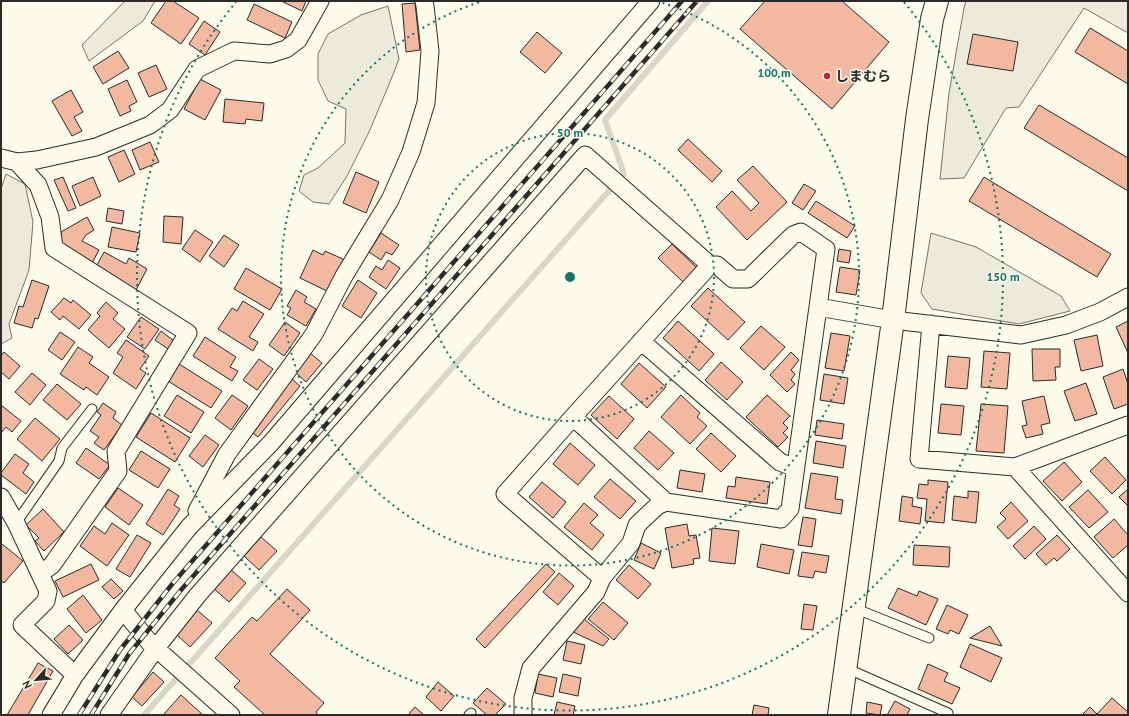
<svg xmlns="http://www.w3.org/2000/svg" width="1129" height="716" viewBox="0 0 1129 716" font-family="'PT Sans','Noto Sans JP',sans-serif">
<rect width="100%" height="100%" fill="#fdfbea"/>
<path fill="#ecebdb" stroke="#74746e" d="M122,1H155L143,21L89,61L82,45L124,2Z
M966,1H1128V33L1084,8L1019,107L1006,108L964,178L940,179L949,93L964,8Z
M388,6L399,59L390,82L369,132L347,176L329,204L313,202L299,191L304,175L318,168L345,143L346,109L328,101L318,80V54L328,34L361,15Z
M6,174L25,184L33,222L29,270L9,324L12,338L1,344V189Z
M931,233L976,247L1061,296L1070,311L1019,324L932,309L921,293Z"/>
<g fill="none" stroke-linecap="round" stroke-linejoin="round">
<path stroke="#d8d7c9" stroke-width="6" d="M144,715L624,174L605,120L708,1"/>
</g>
<path fill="#f2b8a0" stroke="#2b2b2b" d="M166,1H173L199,18L181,44L151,23Z
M281,1H306L302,11Z
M765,1H842L889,42L832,109L740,29Z
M415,3L420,50L406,52L402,4Z
M254,4L292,22L285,38L247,20Z
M204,21L220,32L205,55L189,44Z
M1090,28L1128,51V84L1075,52Z
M537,32L562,53L545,73L520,52Z
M973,34L1018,42L1013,71L967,64Z
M118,51L129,68L103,84L93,67Z
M156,65L167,89L149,97L138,73Z
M200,79L221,90L205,120L184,109Z
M127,80L137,102L129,106L131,111L120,116L108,89Z
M71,90L83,112L74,117L82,131L72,136L52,101Z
M225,99L264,103L262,121L246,119L245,124L223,122Z
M1039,105L1128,158V191L1024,128Z
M688,139L722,171L712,182L678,150Z
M150,142L159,162L140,170L132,150Z
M124,150L135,174L119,182L108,157Z
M753,166L787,202L747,240L716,207L732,191L751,211L759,203L737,180Z
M356,172L379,182L366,213L343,203Z
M63,177L76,208L68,211L54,180Z
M93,177L101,196L80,206L72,186Z
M984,177L1111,254L1097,277L969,201Z
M804,184L816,191L803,210L792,203Z
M816,201L855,226L847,238L808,213Z
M108,208L124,211L122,224L106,221Z
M164,216L183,217L181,244L163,242Z
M87,217L94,230L86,235L82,241L99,250L92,263L61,245V232Z
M112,227L140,233L136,252L108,247Z
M195,230L213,242L200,262L182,249Z
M381,233L399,245L392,255L386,252L381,260L369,252Z
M224,235L239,245L224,267L209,256Z
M672,244L697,268L683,282L658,258Z
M839,249L851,251L849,263L837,261Z
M313,250L323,255L325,251L345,260L329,292L300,278Z
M104,252L126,264L129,258L147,269L136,290L96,267Z
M388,260L400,268L386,289L369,277L376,266L382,270Z
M840,267L860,270L856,295L836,292Z
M246,268L282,289L270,310L234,289Z
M32,280L49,286L38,319L35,318L32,328L14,323L19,306L23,307Z
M358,280L377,293L361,318L342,306Z
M708,288L745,322L728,340L691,306Z
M296,290L307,297L304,302L316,309L306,326L287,315L291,308L287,306Z
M64,298L71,303L73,300L91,315L79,329L63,316L60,320L51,312Z
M243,301L264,314L249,337L258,342L253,351L218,329L232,308L237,311Z
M106,302L118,313L113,319L125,329L109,348L88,330L100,316L97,313Z
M141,317L159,329L145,349L127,337Z
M678,321L714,354L699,371L663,338Z
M1128,321V353L1116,327Z
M285,322L300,333L284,356L269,345Z
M761,326L785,347L764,370L740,348Z
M161,331L174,341L168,349L155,340Z
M60,332L75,342L62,360L48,350Z
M831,333L850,336L844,371L825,368Z
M1097,335L1103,366L1081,371L1074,340Z
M205,337L236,357L230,367L238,371L232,381L193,356Z
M126,340L149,356L140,369L146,373L136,389L113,373L123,357L117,353Z
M78,347L93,357L89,363L109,377L97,395L86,387L84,390L60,374Z
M1032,349H1060V367H1055L1056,380L1033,381Z
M984,351L1010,353L1007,389L981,387Z
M4,352L20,366L9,379L1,372V356Z
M309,352L322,363L306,382L294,371Z
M791,352L799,360L791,370L795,374L791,380L795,384L787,392L770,375Z
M948,356L970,358L967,389L945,387Z
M259,359L273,369L257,390L243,380Z
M721,362L743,382L727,400L705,380Z
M639,363L666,387L647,408L621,384Z
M179,364L222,391L211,408L168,381Z
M1123,369L1128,384V404L1114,409L1103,377Z
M32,373L46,385L30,405L15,392Z
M824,374L848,378L844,404L820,400Z
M292,379L300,386L258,437L250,431Z
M1086,383L1097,414L1075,421L1064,391Z
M57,384L81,404L67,420L43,400Z
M177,395L204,412L191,433L164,416Z
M232,395L248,406L231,430L215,418Z
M681,395L700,413L697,417L707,426L690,444L661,417Z
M767,395L790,416L783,423L788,428L783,433L788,437L778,447L746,417Z
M609,396L634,419L617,439L591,415Z
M1044,396L1050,423L1041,425L1043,434L1026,438L1022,426L1027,425L1022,401Z
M103,403L116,412L113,418L122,425L104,450L94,443L99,437L90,431L101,415L97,412Z
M941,404L964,406L961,435L938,433Z
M981,404L1008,406L1004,453L976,451Z
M1,405L21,421L12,432L6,427L1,433Z
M151,413L190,438L175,462L136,437Z
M35,418L60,439L42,461L17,439Z
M817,420L844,424L842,439L815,435Z
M649,431L674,453L658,470L634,448Z
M711,433L736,456L721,472L696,449Z
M205,435L219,445L203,467L189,456Z
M816,441L846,446L843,468L813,463Z
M570,443L595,465L578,485L553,464Z
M86,448L110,465L99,479L76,463Z
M141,451L170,469L158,488L129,470Z
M15,454L29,464L23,473L34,482L26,494L1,475V473Z
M1105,457L1126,480L1112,494L1090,471Z
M1064,462L1082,482L1062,501L1043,481Z
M680,470L705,474L702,492L677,488Z
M811,473L838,477L835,499L843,500L841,514L805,508Z
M736,477L770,482L767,504L726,498L728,486L735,487Z
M610,479L636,501L620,519L594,497Z
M928,480L948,482L944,523L925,521L927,499L917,498L919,484L928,485Z
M542,482L566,502L553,518L529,497Z
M118,488L143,505L129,525L105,507Z
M168,489L179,496L174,505L180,509L163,535L146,524Z
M1128,489V506L1119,497Z
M1088,490L1108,512L1089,528L1069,507Z
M968,491L979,492L976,523L952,520L954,496L968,498Z
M902,496L913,498L912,506L922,508L920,524L899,521Z
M1011,502L1028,521L1008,539L997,527L1006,519L1000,513Z
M584,503L598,515L590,523L604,535L592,550L564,527Z
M43,509L64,532L44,551L35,541L39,538L26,525Z
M803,517L816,519L812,547L798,545Z
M1114,519L1128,535V545L1113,558L1094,537Z
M112,523L129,535L107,566L80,546L94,526L105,534Z
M687,524L689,536L696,535L700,558L693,559L694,564L672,568L665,528Z
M1034,526L1046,539L1025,559L1013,546Z
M712,528L739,531L735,564L709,561Z
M137,535L151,543L130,577L116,569Z
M1057,535L1070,549L1057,561L1054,558L1046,565L1036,554Z
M261,537L277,551L259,570L244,556Z
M641,543L661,553L654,569L634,560Z
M2,544L23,561L4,583L1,581V546Z
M761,544L794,550L789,574L757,567Z
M914,545L950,547L949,567L913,565Z
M802,552L829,556L826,573L815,571L813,578L798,576Z
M91,564L99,580L63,597L55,581Z
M546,564L555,572L485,648L476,639Z
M629,565L651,584L638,599L616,580Z
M230,569L246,583L229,602L213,588Z
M559,573L574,586L558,605L543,592Z
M111,579L123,591L114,599L102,587Z
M898,588L917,596L919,591L938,599L926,625L888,608Z
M287,589L310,610L270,654L324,703L316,712L318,715H265L234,687L240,681L215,658L252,617L257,621Z
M83,595L102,620L86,633L67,609Z
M603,602L628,623L614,640L588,619Z
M804,604L817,606L813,630L801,629Z
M947,605L968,615L959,634L950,630L948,634L936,629Z
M197,610L212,623L190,647L176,634Z
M584,619L609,639L603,646L573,632Z
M69,625L83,640L68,654L54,639Z
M990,626L1002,646L970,638Z
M567,641L585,645L581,664L563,660Z
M970,644L1002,658L991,682L960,667Z
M38,663L53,671L28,715H7Z
M928,664L948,673L944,681L960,688L952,704L918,689Z
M153,672L164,682L142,706L132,697Z
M538,674L557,678L553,697L535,693Z
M563,674L581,678L578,696L559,692Z
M438,682L454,696L441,711L426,697Z
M487,688L506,704L495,715H487L473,703Z
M181,695L203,715H163Z
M1112,698L1128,712V715H1082L1090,707L1097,714Z
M895,701L910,709L907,715H887Z
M557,702L575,706L573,715H554Z
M867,702L882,705L880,715L866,713Z
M754,705L769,708L768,715H752Z
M415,707L424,715H408Z"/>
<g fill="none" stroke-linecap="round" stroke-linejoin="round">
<defs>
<path id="service" d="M16,523L59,461L62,448L92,409
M854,608L929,638
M846,668L948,713
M469,715L471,713"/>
<path id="minor" d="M1,158L17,162L37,160L96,147L150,125L170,110L197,69L234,51L270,54L286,49L298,40L320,1
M17,162L38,185L50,217L54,248L188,333L116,451L118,471L52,565L40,574
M931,324L919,459L1015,467L1128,425
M641,341L780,462L795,468
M573,417L666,502
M1015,467L1128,593
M1,497L16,523L48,591L46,601L22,625L75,675
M197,511L227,454L314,334L344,276L390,200L411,152L426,103L430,51L425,6L424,1
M602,578L505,494L573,417L710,265
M123,610L150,643L231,715
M51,715L75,675L123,610L189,527L270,444L651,1
M109,715L156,648L197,596L585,155L710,265H717L733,279H748L793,235L801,232L826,249L818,307
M523,715V698L531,668L596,592L602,578L631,543L637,525L657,506L666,502L781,519L790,509L818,307L893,320L1021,335L1066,325L1100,312L1128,297"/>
<path id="tertiary" d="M839,715L893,320L917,119L932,19L937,1"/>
</defs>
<use href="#service" stroke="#2b2b2b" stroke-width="11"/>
<use href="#minor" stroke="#2b2b2b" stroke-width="19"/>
<use href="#tertiary" stroke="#2b2b2b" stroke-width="24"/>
<use href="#service" stroke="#fdfbea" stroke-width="9"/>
<use href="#minor" stroke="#fdfbea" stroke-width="17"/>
<use href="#tertiary" stroke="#fdfbea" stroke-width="22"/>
<defs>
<path id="rail" d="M79,715L120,650L173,583L682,1
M91,715L129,654L181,590L697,1"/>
</defs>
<use href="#rail" stroke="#2b2b2b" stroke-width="4.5"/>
<use href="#rail" stroke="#fdfbea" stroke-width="3" stroke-dasharray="9" stroke-linecap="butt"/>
</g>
<g fill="none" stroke="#0f766e" stroke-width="2" stroke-dasharray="2 4">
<circle cx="570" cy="277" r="144"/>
<path d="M657 1A289 289 0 1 1 483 1"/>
<path d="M904 2A433 433 0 1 1 236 2"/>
</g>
<circle fill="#c62828" stroke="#fdfbea" stroke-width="1.5" cx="827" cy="76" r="4"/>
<g text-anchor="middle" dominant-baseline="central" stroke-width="3" stroke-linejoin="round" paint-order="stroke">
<g font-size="14" font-weight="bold" fill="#2b2b2b" stroke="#fdfbea" text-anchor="start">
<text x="835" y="76">しまむら</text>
</g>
</g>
<circle cx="570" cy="277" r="6" fill="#0f766e" stroke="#fdfbea" stroke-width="2"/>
<g font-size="12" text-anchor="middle" font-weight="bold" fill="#0f766e" stroke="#fdfbea" stroke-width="3" stroke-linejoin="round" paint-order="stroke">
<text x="774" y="77">100 m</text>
<text x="570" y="137">50 m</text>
<text x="1003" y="281">150 m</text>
</g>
<rect width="1129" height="716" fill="none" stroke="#2b2b2b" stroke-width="4"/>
<g transform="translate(36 680) rotate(243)" stroke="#fdfbea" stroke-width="3" paint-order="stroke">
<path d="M0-3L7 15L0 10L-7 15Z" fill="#2b2b2b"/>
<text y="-6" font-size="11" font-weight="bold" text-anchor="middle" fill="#2b2b2b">N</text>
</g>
</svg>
